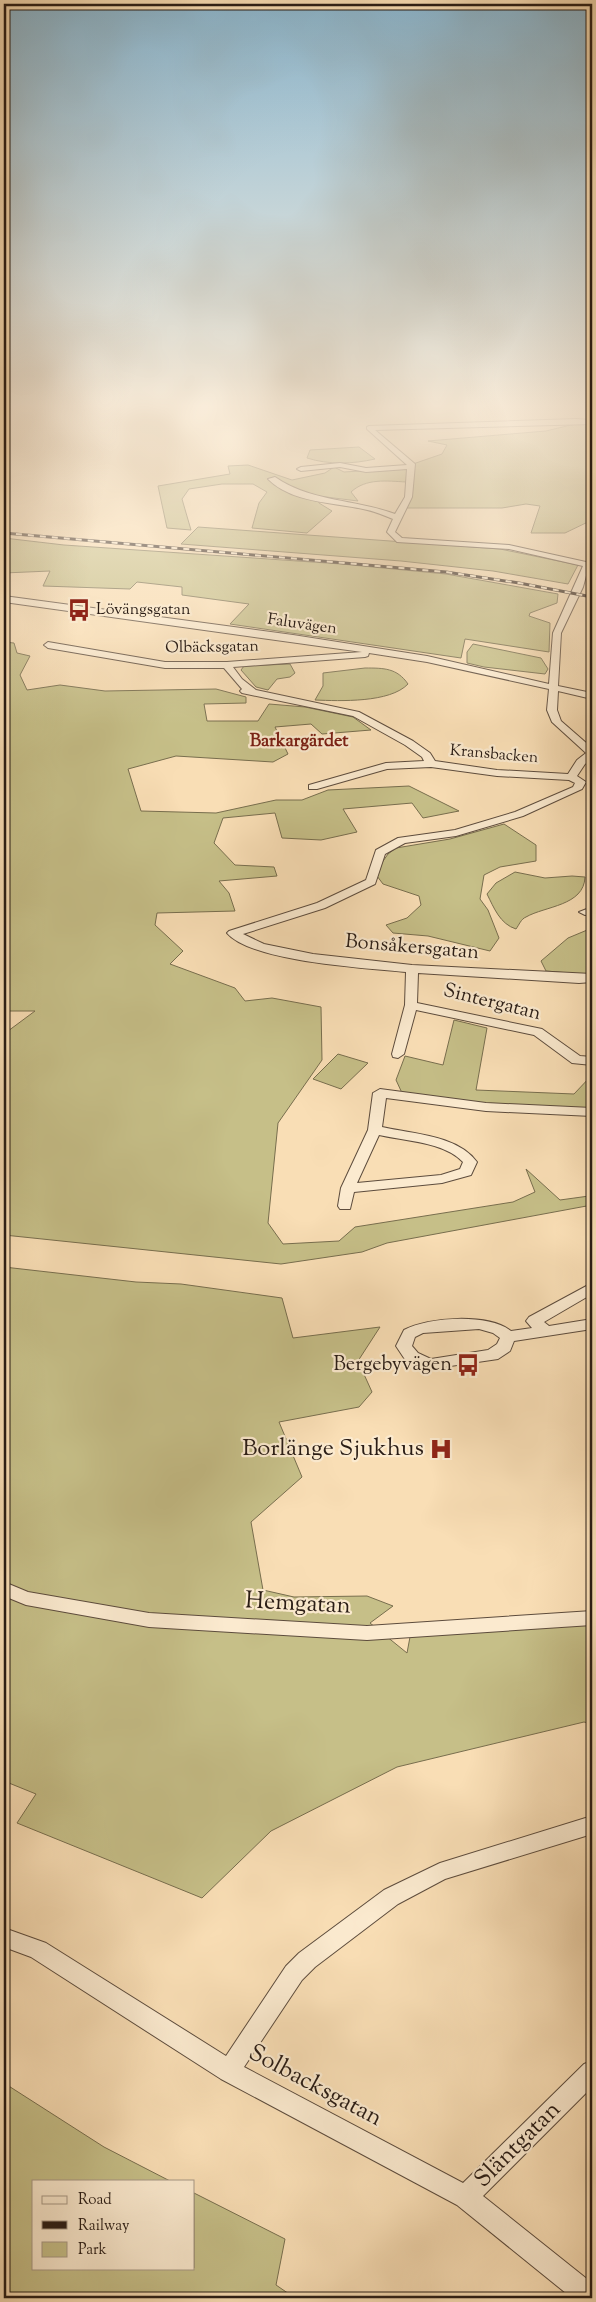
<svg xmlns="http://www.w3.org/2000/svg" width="596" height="2302" viewBox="0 0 596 2302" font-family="'Sorts Mill Goudy',serif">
<rect width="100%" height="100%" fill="#f9deb5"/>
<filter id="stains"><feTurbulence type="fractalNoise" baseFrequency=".004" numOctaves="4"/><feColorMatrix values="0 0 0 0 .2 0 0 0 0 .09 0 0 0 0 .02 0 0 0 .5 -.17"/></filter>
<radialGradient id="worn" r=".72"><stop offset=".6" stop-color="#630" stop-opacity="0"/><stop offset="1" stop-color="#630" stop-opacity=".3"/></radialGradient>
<path fill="#c6bf88" stroke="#786e4e" d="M579,423L592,424L586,431H592V520L565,533H531L540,506L526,504L502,508H407L413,464L442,454L447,445L428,441L546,431Z
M359,447L375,459C353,464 329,465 307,458L310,450Z
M248,465L292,480L325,473L334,467L344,472L408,468L406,482C387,481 366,478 351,492L358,501L318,496L319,503L332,511L307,533L252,528L259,503L267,492L253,484H222L189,489L182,499L191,530L167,528L158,486L230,474L228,466Z
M198,527L500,549L578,565L568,584L493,571L401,561L181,544Z
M4,538L64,545L341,564L446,574L558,594L557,603L530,613L529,616L550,623L549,652L465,639L461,658L230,624L249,604L182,595V587L137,582L130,589L43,586L50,571L4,573Z
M4,642L14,643L17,653L30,656L20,675L27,690L60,685L105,691L216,689L246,697V703L204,704L207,721H258L269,704L305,707L353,717L371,730L322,734L311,724L275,727L288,754L273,762L176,756L128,769L141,811L216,813L276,800H302L328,790L409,786L459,811L423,818L412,803L343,809L357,832L321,840L282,838L275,813L223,818L214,843L235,865L274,867L277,876L219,881L229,893L235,911L157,913L155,925L183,951L170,964L235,988L245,1001L272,998L321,1007L322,1060L278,1123L268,1223L283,1244L339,1241L355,1227L513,1202L535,1192L526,1169L560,1200L589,1196L592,1205L387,1243L362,1252L281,1264L4,1235V1034L35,1011H4Z
M473,644L541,658L548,669L545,674L484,667L467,663V652Z
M290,664L295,673L290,677L277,679L268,690L256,687L241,670L244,666Z
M365,668C384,668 397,668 408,684C390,703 340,701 315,700L323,686V673Z
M504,824L536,845V861L500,867L484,875L480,899L488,910L499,938L490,951L428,936L393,933L386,925L407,918L421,905L419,896L383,884L377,876L381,864L388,854L396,848L450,839Z
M515,872L545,878L572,876L585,877C584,906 545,906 526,917C521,919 519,925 516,929C500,924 494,908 487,894L496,883Z
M592,928V975L546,971L541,961L568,938Z
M454,1020L487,1028L476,1090L574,1094L592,1075V1109L504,1108L402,1093L396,1080L405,1056L443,1065Z
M338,1054L368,1063L341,1089L313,1079Z
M4,1267L136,1282L181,1284L282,1298L293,1338L380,1327L358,1361L372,1392L359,1407L279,1422L302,1477L251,1522L263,1590L294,1597L367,1596L393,1606L370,1623L407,1653L410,1637L592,1623V1724L584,1722L397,1767L271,1831L202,1898L17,1823L36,1794L4,1781Z
M4,2083L104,2147L170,2181H34V2268H194V2193L285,2239L276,2285L295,2298H4Z"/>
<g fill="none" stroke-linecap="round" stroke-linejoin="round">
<defs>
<path id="minor" d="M576,419L592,420V424L375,430L415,464L412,497L395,532L402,538L509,545L586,562L592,559V566L587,572L583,587L561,633L558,686L592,693V699L558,691L557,710L561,721L592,748V759L585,764L577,776L586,782L582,789L523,816L456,836L405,843L385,854L375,884L325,908L243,934L264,944L313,954L412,965L592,974V982L579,983L418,973L417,1003L542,1029L580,1056L592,1057V1065L572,1063L534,1035L416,1010L404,1054L398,1058L393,1057L392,1054L405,1005L406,972C367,968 252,962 227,933L229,931L317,903L366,880L376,850L398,838L455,830L515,812L573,787L575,783L569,780L497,776L431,767L387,769L317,789H309V785L386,763L424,761L422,757L405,745L353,716L242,693L240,691L242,689L224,668H165L48,648L44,645L48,642L165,662H227L362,652L4,602V596L293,635L427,656L549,684L553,633L583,566L509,549L397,542L387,532L393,519C383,515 374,511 363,509C332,502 292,503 268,479L275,477C311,502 355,499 395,514L405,497L407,469L366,472L340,467L301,471L297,469L301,467L340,463L366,468L407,465L367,429V427L369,426ZM369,653L427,662L549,689L547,710L552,722L586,753L577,760L568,774L497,770L435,761L430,753L413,741L359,712L256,690L242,679L233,667L365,657L368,656Z
M592,907V914L585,915L579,912Z
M380,1089L486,1103L592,1108V1116L486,1111L386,1098L382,1127C413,1134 457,1135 477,1162L471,1175L442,1183L354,1192L350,1209H340L338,1206L341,1188L368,1130L373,1093ZM379,1135C406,1141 444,1142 463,1162L460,1169L441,1175L357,1183Z
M592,1283V1294L544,1322L549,1326L592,1319V1329L514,1341L510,1351L498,1359L430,1369L406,1361L396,1346L404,1330C428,1317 488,1313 511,1331L532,1328L526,1321L529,1317ZM479,1329L493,1333L500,1338L497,1344L488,1350L431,1359L418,1353L412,1346L415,1337L423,1333Z
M4,1582L28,1592L149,1613L367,1626L592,1611V1625L367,1640L149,1627L26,1605L4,1596Z
M592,1816V1834L445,1879L398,1904L315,1967L302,1980L244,2067L463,2183L584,2064L592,2061V2087L483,2196L592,2283V2298H572L457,2205L221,2079L31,1957L4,1947V1928L46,1943L226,2056L286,1966L299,1953L384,1890L440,1863Z"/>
</defs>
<use href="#minor" stroke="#5d4c3d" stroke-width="2"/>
<use href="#minor" fill="#fbeacf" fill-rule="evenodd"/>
<defs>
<path id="rail" d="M4,533L446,572L519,583L592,597"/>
</defs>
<use href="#rail" stroke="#291c15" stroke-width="3"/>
<use href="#rail" stroke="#fbeacf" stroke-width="2" stroke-dasharray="6" stroke-linecap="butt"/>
</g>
<linearGradient id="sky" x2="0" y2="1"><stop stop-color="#8ab7d1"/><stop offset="0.56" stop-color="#fcf0de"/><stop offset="1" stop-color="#fcf0de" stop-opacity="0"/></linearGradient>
<rect width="596" height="725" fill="url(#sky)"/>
<defs>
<symbol id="bus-bare" viewBox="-9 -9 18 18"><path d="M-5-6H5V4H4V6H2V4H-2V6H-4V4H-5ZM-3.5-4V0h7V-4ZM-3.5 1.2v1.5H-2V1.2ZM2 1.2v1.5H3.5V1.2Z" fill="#8f2418" stroke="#fbeacf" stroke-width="2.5" paint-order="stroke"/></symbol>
<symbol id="hospital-bare" viewBox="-9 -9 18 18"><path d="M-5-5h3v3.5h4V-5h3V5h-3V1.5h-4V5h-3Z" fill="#8f2418" stroke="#fbeacf" stroke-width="2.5" paint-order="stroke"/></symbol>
</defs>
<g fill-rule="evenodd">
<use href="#bus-bare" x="63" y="594" width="32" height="32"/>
<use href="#bus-bare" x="452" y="1349" width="32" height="32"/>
<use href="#hospital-bare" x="425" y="1433" width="32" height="32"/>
</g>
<g text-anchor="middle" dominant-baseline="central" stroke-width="4.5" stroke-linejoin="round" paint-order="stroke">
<g font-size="16" fill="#291c15" stroke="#fbeacf" text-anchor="start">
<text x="96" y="610">Lövängsgatan</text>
</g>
<g font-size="16" fill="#291c15" stroke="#fbeacf">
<text transform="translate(302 625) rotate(8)">Faluvägen</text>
<text transform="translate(212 648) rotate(-1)">Olbäcksgatan</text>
<text transform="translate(494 755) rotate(5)">Kransbacken</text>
</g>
<g font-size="18" font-weight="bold" fill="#7a1f14" stroke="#fbeacf">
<text x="299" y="742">Barkargärdet</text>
</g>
<g font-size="20" fill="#291c15" stroke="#fbeacf">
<text transform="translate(412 948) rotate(5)">Bonsåkersgatan</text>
<text transform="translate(492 1003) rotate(14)">Sintergatan</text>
</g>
<g font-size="20" fill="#291c15" stroke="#fbeacf" text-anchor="end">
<text x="452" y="1365">Bergebyvägen</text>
</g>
<g font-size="24" fill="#291c15" stroke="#fbeacf" text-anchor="end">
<text x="424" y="1449">Borlänge Sjukhus</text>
</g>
<g font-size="24" fill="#291c15" stroke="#fbeacf">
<text transform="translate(298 1604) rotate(3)">Hemgatan</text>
<text transform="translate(315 2086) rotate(28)">Solbacksgatan</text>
<text transform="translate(518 2145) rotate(-45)">Släntgatan</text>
</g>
</g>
<rect width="596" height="2302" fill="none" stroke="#f9deb5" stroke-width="20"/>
<rect x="5" y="5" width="586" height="2292" fill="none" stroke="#291c15" stroke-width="2.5"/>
<rect x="10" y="10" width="576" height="2282" fill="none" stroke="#291c15"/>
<rect x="32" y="2180" width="162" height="90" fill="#fbeacf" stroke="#a79885"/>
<rect x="42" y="2196" width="25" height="8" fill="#fbeacf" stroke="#a79885"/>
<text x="78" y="2204" font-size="15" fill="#291c15">Road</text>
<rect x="42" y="2221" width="25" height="8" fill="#291c15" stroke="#a79885"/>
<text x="78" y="2230" font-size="15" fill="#291c15">Railway</text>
<rect x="42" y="2242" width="25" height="15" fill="#c6bf88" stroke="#a79885"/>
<text x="78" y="2254" font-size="15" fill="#291c15">Park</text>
<rect width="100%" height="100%" filter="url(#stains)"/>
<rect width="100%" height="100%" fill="url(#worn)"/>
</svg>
